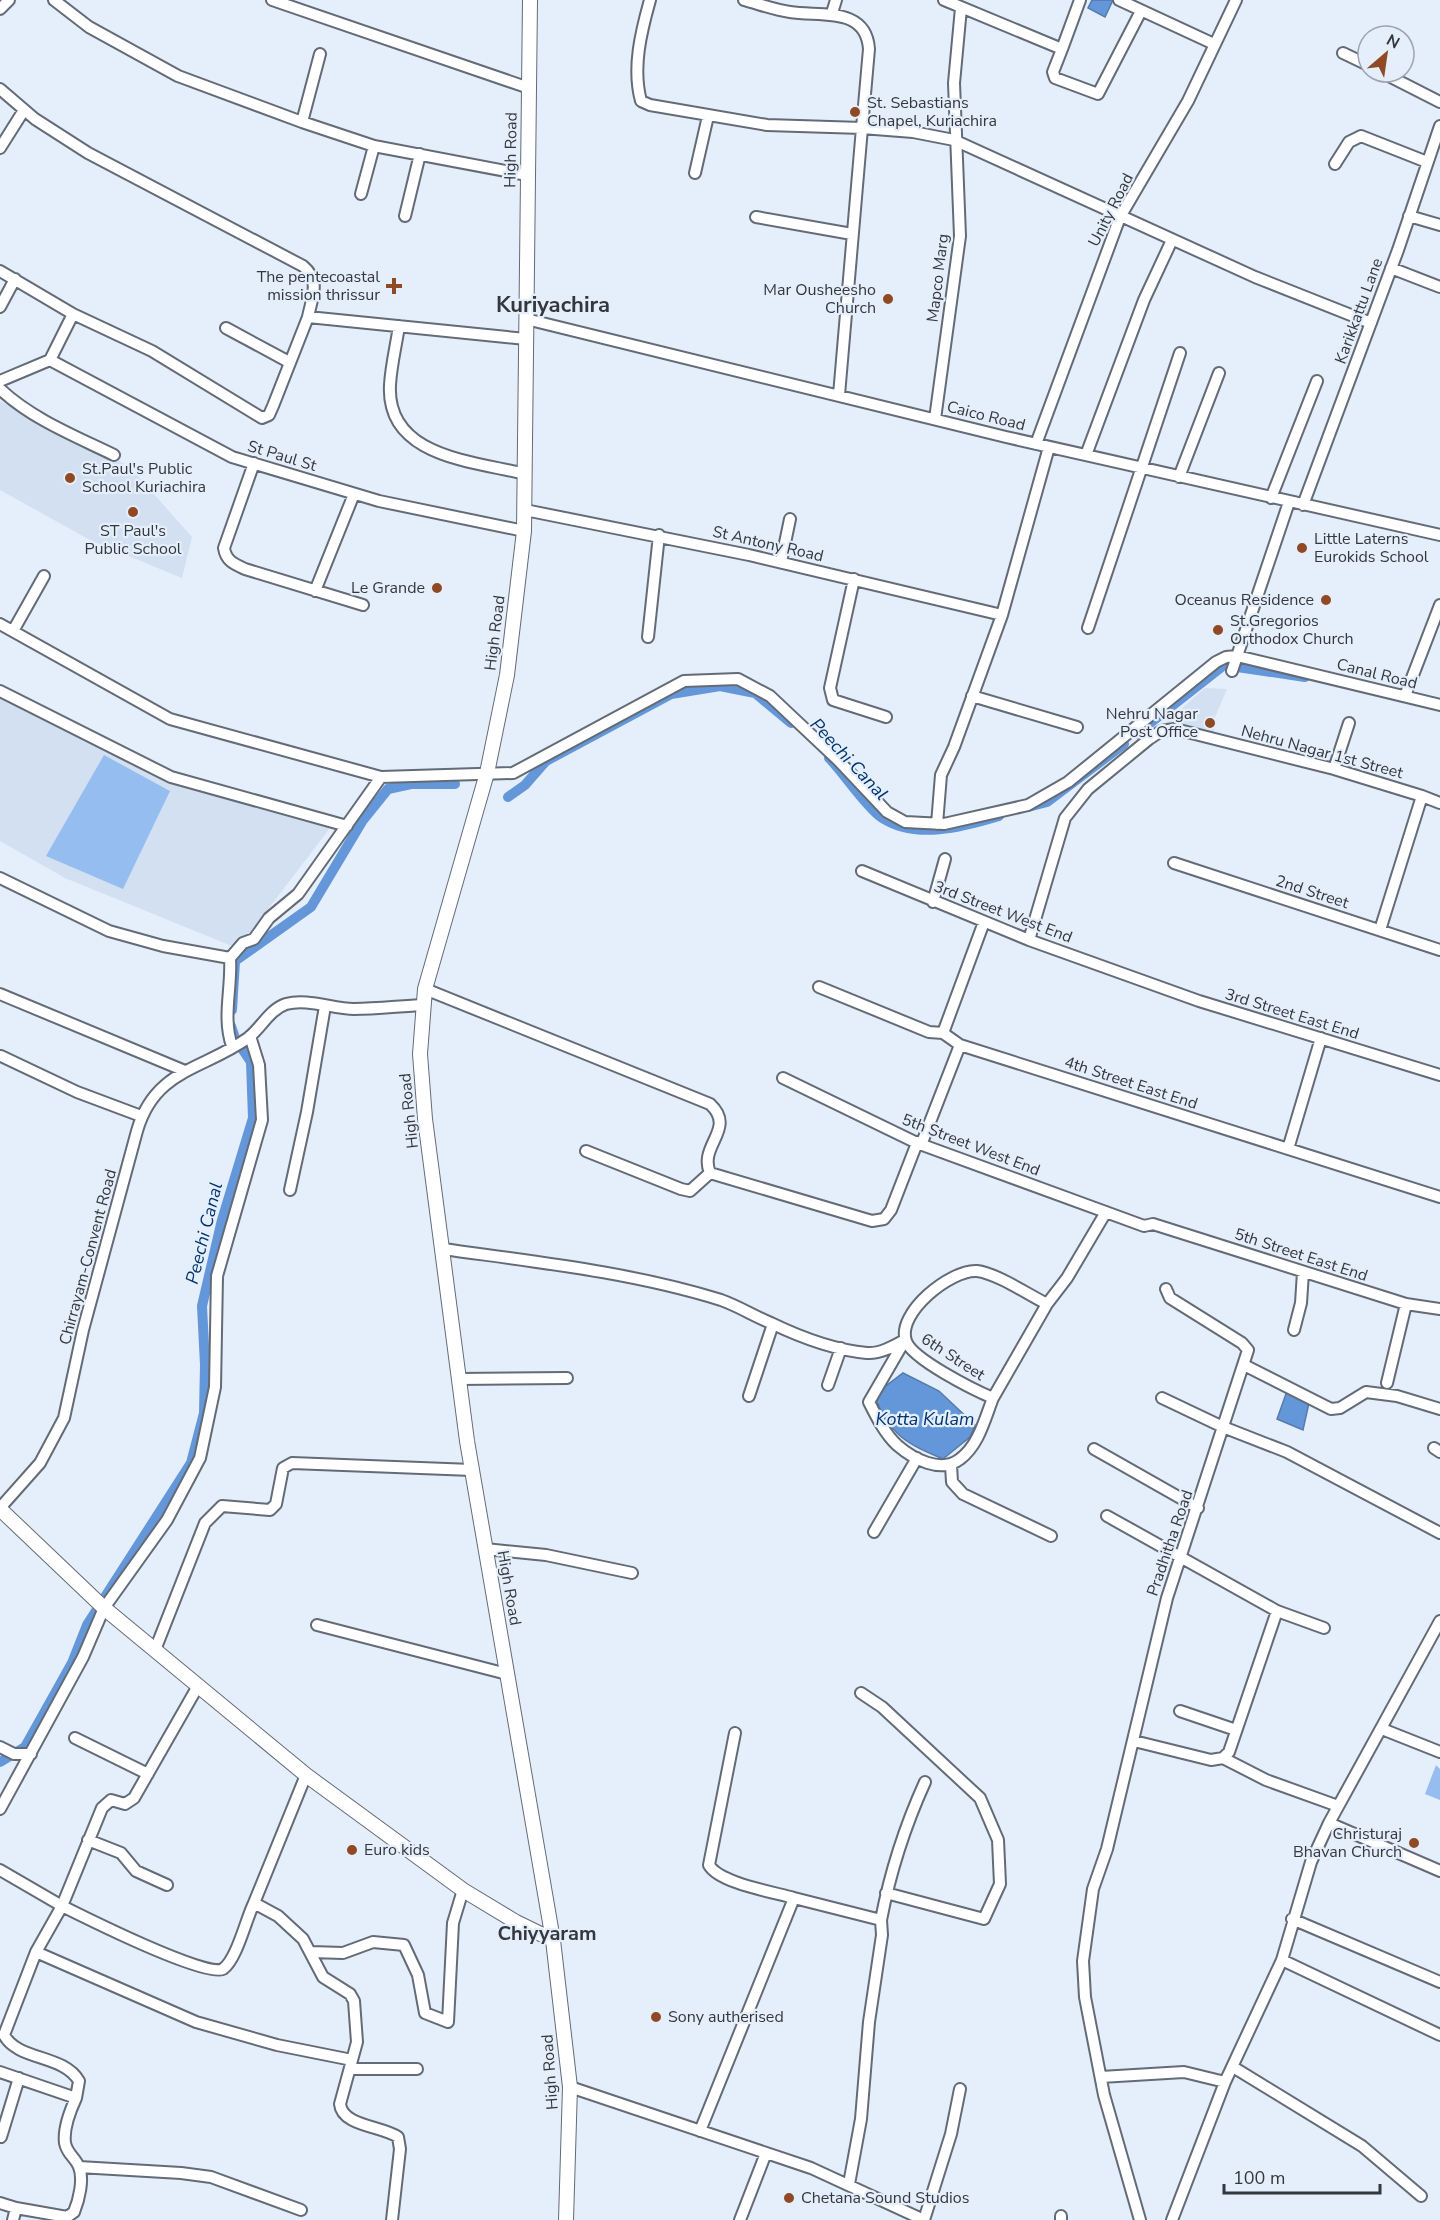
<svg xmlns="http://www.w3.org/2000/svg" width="1440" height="2220" viewBox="0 0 1440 2220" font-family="'Nunito Sans',sans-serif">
<rect width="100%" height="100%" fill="#e5eefb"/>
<path fill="#d2e0f1" d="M0,401L129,466L192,537L182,578L90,540L0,490Z
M1205,688L1227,689L1210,729H1214V739L1165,723Z
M0,695L132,758L130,765L330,828L236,951L232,946L65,878L0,841Z"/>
<path fill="#96bdf0" d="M104,755L170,791L123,889L46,856Z
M1436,1765L1440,1769V1800L1425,1794Z"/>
<path fill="#6497d9" stroke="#567aaa" stroke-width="1.5" d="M1092,0H1113L1105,17L1088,8Z
M903,1373L939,1391L975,1425L970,1437L943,1459C905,1443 890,1435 874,1395Z
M1287,1391L1309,1403L1303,1430L1277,1419Z"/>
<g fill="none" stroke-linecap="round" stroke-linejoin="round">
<path stroke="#6497d9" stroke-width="10" d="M1136,734L1224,665L1305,677
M829,758C843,772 867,808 881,817C915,840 963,827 999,816
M508,797L525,785L546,761L671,694L720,686L755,693L791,723
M1028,807L1047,802L1124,744
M232,1010L235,961L311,907L363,820L388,789L411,784H455
M0,1762L25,1747L72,1663L87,1625L191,1463L204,1413L205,1365L202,1306L222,1220L253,1118L251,1062L235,1038L231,1026"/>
<defs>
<path id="minor" d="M54,0L89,27L178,76L302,122L374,146L527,175
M272,0L529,88
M650,0C641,32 632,68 641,101L650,105L767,125L862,128L869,49C866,6 820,17 790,12C775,10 759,4 744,0
M944,0L1062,49L1080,0
M1119,0L1214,44
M0,9L9,0
M832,13L836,0
M1062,49L1053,72L1055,78L1098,94L1141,11
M1343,53L1368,65
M1381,72L1440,102
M0,89L35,119L88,153L303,266C321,281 312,297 308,317L526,339
M302,122L320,54
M0,148L24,110
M1335,164L1349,142L1361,136L1427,162
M695,173L708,116
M361,194L374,146
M405,216L420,154
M1409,216L1440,225
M756,217L852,234
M1391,268L1440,287
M0,271L73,314L152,351L262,418L269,415L273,406L308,317
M0,307L15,279
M526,319L1006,437L1440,535
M399,326C396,346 391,366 390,385C386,457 473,461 525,474
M226,328L289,362
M50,360L232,457L379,501L524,531
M0,381L50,360L73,314
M0,389C32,419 75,436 114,455
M839,395L862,128L913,132L954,140L1255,277L1371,323
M935,419L960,236L954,83L961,8
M1036,444L1120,217L1188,101L1236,0
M1086,455L1144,300L1172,240
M254,463L224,548C226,561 234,564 245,569L363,605
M1179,477L1219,373
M1271,498L1317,381
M1303,505L1398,250L1440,126
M525,510L749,555L1002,615
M781,562L790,519
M854,579L830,688L833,700L886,717
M315,591L354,494
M0,624L170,719L381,777L513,773L684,681L738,679L770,696L839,761L887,812L905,822L944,824L1028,805L1068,782L1216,662L1226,657L1237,656L1440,705
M1088,628L1180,353
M13,631L44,576
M648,637L659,535
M1232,671L1289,502
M0,691L171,777L347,826
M972,696L1077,727
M1405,696L1440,605
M1334,769L1349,723
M1422,796L1440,803
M937,824L941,775L954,747L1002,615L1049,447
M1174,863L1440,950
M862,871L1029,940L1199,1001L1440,1075
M0,878L109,931L163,946L230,958L243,943L254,939L269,918L298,894L381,777
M933,902L945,859
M1029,940L1065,818L1088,789L1149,739L1161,731L1175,729L1334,769L1422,796L1380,930
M230,958C232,989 222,1017 232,1046
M819,987L929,1032L943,1033L960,1045L1440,1197
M425,989L710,1104C737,1129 698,1145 710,1173L872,1221L884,1219L891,1210L917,1143L923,1140L960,1045
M0,994L185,1071
M943,1033L984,922
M1,1056L77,1092L141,1116
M783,1078L917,1143L1144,1226L1153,1224L1406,1304L1440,1309
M1288,1149L1321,1038
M586,1151L681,1189L690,1191L710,1173
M290,1190L307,1112L325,1006
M443,1249C536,1262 631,1272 721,1300C738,1306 754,1316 771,1323C800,1337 834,1350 867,1353C880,1354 894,1346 905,1340
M1047,1304L993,1398C974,1390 912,1359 906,1341C896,1313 951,1269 977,1271C996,1273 1029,1295 1047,1304L1067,1278L1106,1212
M1294,1330L1301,1303L1303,1272
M905,1340L869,1402C876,1416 885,1434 897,1445C913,1459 941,1474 960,1459C979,1445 985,1418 993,1398
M1244,1365L1331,1409L1340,1408L1366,1392L1397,1396L1440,1409
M459,1379L567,1378
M1387,1383L1406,1304
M828,1385L841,1348
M749,1396L773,1324
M1162,1398L1223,1427L1287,1452L1440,1533
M1434,1448L1440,1452
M1094,1449L1198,1508
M951,1465L952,1482L963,1494L1051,1536
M0,1508L40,1463L64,1418L83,1330L137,1131C155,1069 203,1070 248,1038C261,1028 270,1009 286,1004C307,998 333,1009 354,1009C377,1009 400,1006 423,1005
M1107,1516L1277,1611L1324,1628
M874,1532L917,1458
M485,1549L546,1555L632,1573
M317,1625L507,1674
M155,1650L205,1523L222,1506L270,1510L276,1504L283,1468L292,1463L472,1470
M861,1693L882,1707L980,1798L998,1840L1000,1884L984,1919L886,1893
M1180,1711L1236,1730
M1382,1729L1440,1752
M735,1733L709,1865C719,1883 773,1892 794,1898
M75,1738L148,1774
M1134,1741L1211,1760L1223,1758L1229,1752L1277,1611
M0,1747L14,1754H31
M1223,1758L1266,1780L1338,1806
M306,1775L254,1903L278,1916L303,1939L323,1977L350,1994L354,2001L357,2042L340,2104C342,2126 382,2126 398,2137L400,2149L392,2220
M0,1809L83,1657L104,1608L167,1520L200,1458L215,1387L217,1276L262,1120L259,1065L250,1036
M1329,1823L1440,1871
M88,1840L121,1853L136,1871L167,1885
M0,1870L62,1906L102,1808L111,1800L125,1804L134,1798L198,1686
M1292,1919L1440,1982
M881,1920C890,1873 905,1826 925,1782
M36,1952L196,2022L277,2045L352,2060
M311,1952L343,1953L373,1942L404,1945L418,1975L425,2013L448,2022L453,1923L463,1890
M1282,1960L1440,2035
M1233,2067L1362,2146L1421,2196
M350,2069H417
M0,2072L76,2098C70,2111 63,2128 65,2143C67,2154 75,2157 79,2167C84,2179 79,2200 74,2212L67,2217L16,2208
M1101,2077L1184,2072L1225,2082
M570,2087L811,2168L924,2220
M76,2098L79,2081C63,2054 18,2061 4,2035L36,1952L62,1906C84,1917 208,1979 223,1969C237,1959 246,1919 254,1903
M700,2131L794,1898L881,1920L882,1935L869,2022L861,2119L849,2184
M1,2137L19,2078
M79,2167L181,2173L211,2177L301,2210
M0,2203L16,2208L13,2220
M1061,2216V2220
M740,2220L766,2153
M924,2220L951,2134L960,2089
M1140,2220L1104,2095L1085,1997L1083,1961L1093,1889L1107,1849L1167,1598L1248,1350L1242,1343L1170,1298L1166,1289
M1172,2220L1225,2082L1282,1960L1311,1862L1329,1823L1440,1621"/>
<path id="major" d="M530,0L524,531L507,675L487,773L425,989L420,1054L425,1119L467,1441L553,1940L570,2087L566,2220
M0,1509L104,1608L306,1775L463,1890L516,1922L553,1940"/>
</defs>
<use href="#minor" stroke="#636b76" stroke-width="14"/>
<use href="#major" stroke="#636b76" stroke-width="16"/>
<use href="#minor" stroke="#fff" stroke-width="10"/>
<use href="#major" stroke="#fff" stroke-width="14"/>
</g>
<g fill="#904925" stroke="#e5eefb" stroke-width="2">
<circle cx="855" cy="112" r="6"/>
<path d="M391 277h6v6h6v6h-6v6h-6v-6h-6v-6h6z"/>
<circle cx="888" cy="299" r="6"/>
<circle cx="70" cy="478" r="6"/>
<circle cx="133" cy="512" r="6"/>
<circle cx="1302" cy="548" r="6"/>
<circle cx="437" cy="588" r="6"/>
<circle cx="1326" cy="600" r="6"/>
<circle cx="1218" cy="630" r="6"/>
<circle cx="1210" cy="723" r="6"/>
<circle cx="1414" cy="1843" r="6"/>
<circle cx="352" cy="1850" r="6"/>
<circle cx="656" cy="2017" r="6"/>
<circle cx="789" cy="2198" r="6"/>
</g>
<g text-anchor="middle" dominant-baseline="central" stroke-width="4.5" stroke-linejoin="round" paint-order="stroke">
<g font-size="16" fill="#34373c" stroke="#e5eefb" text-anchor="start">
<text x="867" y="103">St. Sebastians<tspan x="867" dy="18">Chapel, Kuriachira</tspan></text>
<text x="380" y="277" text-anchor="end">The pentecoastal<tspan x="380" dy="18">mission thrissur</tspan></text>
<text x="876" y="290" text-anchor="end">Mar Ousheesho<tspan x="876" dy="18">Church</tspan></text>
<text x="82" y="469">St.Paul's Public<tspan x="82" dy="18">School Kuriachira</tspan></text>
<text x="133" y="531" text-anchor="middle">ST Paul's<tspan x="133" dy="18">Public School</tspan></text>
<text x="1314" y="539">Little Laterns<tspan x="1314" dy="18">Eurokids School</tspan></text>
<text x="425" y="588" text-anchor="end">Le Grande</text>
<text x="1314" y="600" text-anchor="end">Oceanus Residence</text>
<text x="1230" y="621">St.Gregorios<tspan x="1230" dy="18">Orthodox Church</tspan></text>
<text x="1198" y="714" text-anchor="end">Nehru Nagar<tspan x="1198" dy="18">Post Office</tspan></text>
<text x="1402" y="1834" text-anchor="end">Christuraj<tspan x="1402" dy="18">Bhavan Church</tspan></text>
<text x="364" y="1850">Euro kids</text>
<text x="668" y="2017">Sony autherised</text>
<text x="801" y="2198">Chetana Sound Studios</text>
</g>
<g font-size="16" fill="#34373c" stroke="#e5eefb">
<text transform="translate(511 150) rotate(-89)">High Road</text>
<text transform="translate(1111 210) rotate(-63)">Unity Road</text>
<text transform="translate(938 278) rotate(-83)">Mapco Marg</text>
<text transform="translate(1359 311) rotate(-70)">Karikkattu Lane</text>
<text transform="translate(986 416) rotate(14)">Caico Road</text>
<text transform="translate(282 456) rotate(17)">St Paul St</text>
<text transform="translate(768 544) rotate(13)">St Antony Road</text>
<text transform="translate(495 633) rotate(-83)">High Road</text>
<text transform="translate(1377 674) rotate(14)">Canal Road</text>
<text transform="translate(1322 752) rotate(15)">Nehru Nagar 1st Street</text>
<text transform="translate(1312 892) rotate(18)">2nd Street</text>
<text transform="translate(1003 912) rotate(21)">3rd Street West End</text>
<text transform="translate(1292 1014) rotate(17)">3rd Street East End</text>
<text transform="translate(1131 1083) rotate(18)">4th Street East End</text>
<text transform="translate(409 1111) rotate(-96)">High Road</text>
<text transform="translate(971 1145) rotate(21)">5th Street West End</text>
<text transform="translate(1301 1255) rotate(18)">5th Street East End</text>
<text transform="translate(88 1257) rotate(-75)">Chirrayam-Convent Road</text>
<text transform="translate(953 1357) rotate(33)">6th Street</text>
<text transform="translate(1170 1543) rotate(-71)">Pradhitha Road</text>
<text transform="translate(509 1588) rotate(80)">High Road</text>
<text transform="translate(550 2072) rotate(-94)">High Road</text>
</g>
<g font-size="18" font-style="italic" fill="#00346e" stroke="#e5eefb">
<text transform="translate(849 759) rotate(47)">Peechi Canal</text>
<text transform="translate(204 1233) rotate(-76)">Peechi Canal</text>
<text x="925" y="1419">Kotta Kulam</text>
</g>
<g font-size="20" font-weight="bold" fill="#34373c" stroke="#e5eefb">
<text x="547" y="1933">Chiyyaram</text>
</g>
<g font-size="22" font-weight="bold" fill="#34373c" stroke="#e5eefb">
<text x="553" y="305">Kuriyachira</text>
</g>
</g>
<g transform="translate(1386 54) rotate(29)"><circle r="28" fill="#e5eefb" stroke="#9ea5af" stroke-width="1.5"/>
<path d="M0-4.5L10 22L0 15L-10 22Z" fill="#904925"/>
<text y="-9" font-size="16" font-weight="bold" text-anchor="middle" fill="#34373c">N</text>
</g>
<path d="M1224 2184v9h156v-9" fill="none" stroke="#34373c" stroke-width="3"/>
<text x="1233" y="2184" font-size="18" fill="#34373c" stroke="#e5eefb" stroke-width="4.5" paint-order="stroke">100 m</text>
</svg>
